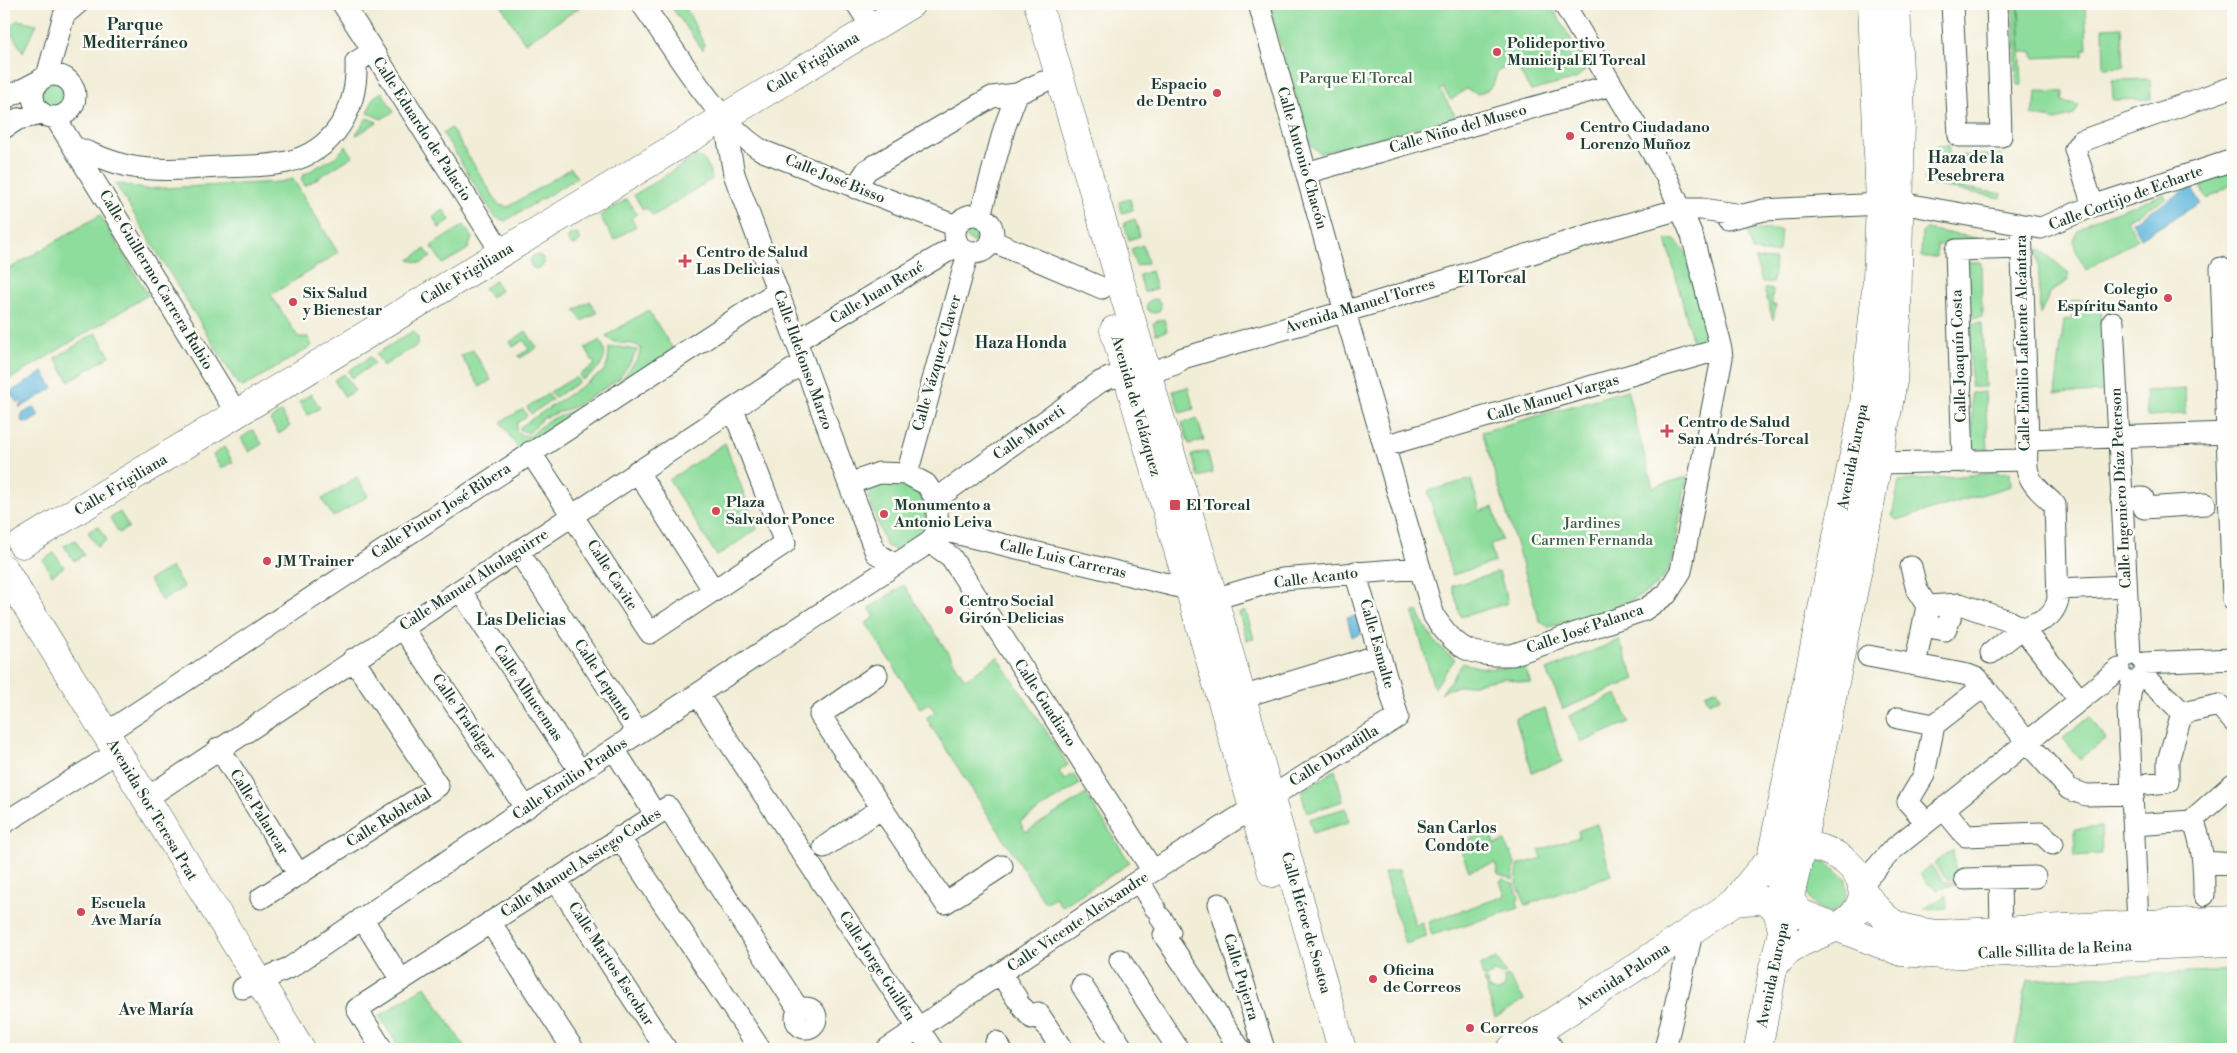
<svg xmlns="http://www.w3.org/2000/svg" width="2237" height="1053" viewBox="0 0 2237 1053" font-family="'Libre Bodoni',serif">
<rect width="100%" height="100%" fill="#fdfcf7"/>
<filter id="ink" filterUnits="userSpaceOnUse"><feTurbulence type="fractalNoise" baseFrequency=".02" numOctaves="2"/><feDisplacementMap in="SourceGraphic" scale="10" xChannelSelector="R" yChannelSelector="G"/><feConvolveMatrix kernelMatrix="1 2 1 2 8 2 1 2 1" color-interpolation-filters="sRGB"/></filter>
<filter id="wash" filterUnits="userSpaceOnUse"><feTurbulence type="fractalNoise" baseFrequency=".0096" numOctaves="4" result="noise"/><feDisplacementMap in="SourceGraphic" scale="20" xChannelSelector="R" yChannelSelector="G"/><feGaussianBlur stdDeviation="1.12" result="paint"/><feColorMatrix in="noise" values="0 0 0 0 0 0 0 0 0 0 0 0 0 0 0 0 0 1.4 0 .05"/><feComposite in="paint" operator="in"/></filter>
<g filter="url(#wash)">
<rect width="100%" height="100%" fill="#f2edd7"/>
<path fill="#8edd9c" stroke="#568d68" d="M507,4H585L525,43L502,7Z
M669,4H684L704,44L703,50Z
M1272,4H1550L1584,61L1585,70L1576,79L1531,91L1514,62L1497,72L1494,83L1488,90L1478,94L1466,89L1451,100L1443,88L1440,90L1456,117L1320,153L1311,146L1272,16Z
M2013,4H2018L2022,85H2017Z
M2019,4H2085L2087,49H2083V56L2033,58V52H2021Z
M18,20L37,24L23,52L7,27Z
M2122,27L2124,67L2104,68L2103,28Z
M2150,79L2151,99L2113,100L2112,80Z
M41 96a14 14 0 1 1 28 0a14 14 0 1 1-28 0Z
M2036,91L2064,92L2062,101L2079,105L2074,115L2056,120L2031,115L2035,105Z
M382,92L394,112L381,119L368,113L373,98Z
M367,118L377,122L357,135L356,134Z
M451,128L499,205L508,207L571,168L577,178L505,221L495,217L443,133Z
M1949,145V156L2001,155L1999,167L1938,155L1937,146Z
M346,146L353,156L305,186L301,179L303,175L335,157Z
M695,157C708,157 709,169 712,179L653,216L647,208L643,210L634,195Z
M2233,170V184L2207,199L2198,182Z
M1924,178H1928V182L2002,194L2001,198L1926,184Z
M293,179L338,253L271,295L298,337H308L312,346L243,387L238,385L115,183L145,189L279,182Z
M2164,194L2166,198L2127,220L2138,239L2086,270C2075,249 2065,238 2088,222Z
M627,199L637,214L631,218L636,226L614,240L600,216Z
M1130,199L1133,210L1122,213L1119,202Z
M444,210L450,220L439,228L433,217Z
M100,215L148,295L4,383V272Z
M1135,219L1140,236L1129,240L1124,223Z
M464,225L472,238L468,249L443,264L431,246Z
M966 234a8 8 0 1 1 16 0a8 8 0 1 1-16 0Z
M1926,229L1982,239L1983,243L1937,245V257H1921L1922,233Z
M1747,230H1781L1779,251L1775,253L1753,251Z
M568 239a6 6 0 1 1 12 0a6 6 0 1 1-12 0Z
M1666,239L1675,240L1685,251L1706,324L1703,339L1693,343Z
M1143,245L1148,263L1136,266L1131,249Z
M425,249L431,257L421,263L409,260Z
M2038,250L2042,251L2069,273L2067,281L2050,293L2040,315Z
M530 262a7 7 0 1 1 14 0a7 7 0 1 1-14 0Z
M1755,259L1775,260L1773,282H1762Z
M1966,262H1981L1982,317L1968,318Z
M1151,271L1156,289L1144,292L1139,275Z
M495,281L501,291L490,297L484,288Z
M1764,289H1773L1772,305H1776L1773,320Z
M1147 306a7 7 0 1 1 14 0a7 7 0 1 1-14 0Z
M2101,300L2104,392L2055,394L2064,320L2072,319L2071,301Z
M590,301L597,313L582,321L575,310Z
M648,310L675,352L520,452L501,422L523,409L527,416L517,423L516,430L522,435L530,436L547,421L583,407L619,383L638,358L641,348C630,339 615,348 606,336Z
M1164,319L1167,331L1156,334L1153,323Z
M1968,323H1982L1985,387H1971Z
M413,331L418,338V345L383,366L376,354Z
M526,331L537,348L520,358L518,356L529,349L524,340L513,347L510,342Z
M96,333L110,356L69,381L55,358Z
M600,340C612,360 598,370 582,380L579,375L595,365L585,348Z
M618,347L637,350L632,360L619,379L576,406L543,418L529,433L520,430V427L603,372L608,362L609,348Z
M473,350L491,380L480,387L461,356Z
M370,357L374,364L352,378L348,371Z
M344,374L355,391L345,397L334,380Z
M576,377L579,382L554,398L550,392Z
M1188,387L1194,409L1180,413L1173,391Z
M2185,389L2186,414L2147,416L2145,391Z
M1627,390L1653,487L1687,477C1682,503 1677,548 1667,571C1652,603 1582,616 1549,627L1540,622L1482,432Z
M1985,392L1988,449L1973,450L1971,393Z
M311,394L320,408L308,415L299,402Z
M548,394L552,400L531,414L527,407Z
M281,412L290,426L279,434L270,420Z
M1197,418L1204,440L1189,444L1182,423Z
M253,430L262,444L249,452L241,438Z
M725,443L757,529L717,556L669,480Z
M224,447L233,462L221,469L213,455Z
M1207,451L1213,473L1198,477L1192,455Z
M2010,472L2011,486L1897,520L1892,516L1899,481Z
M357,477L368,496L333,517L322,499Z
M1471,479L1480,511L1493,507L1502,540L1490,544L1495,562L1452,575L1428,491Z
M879,483C887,483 896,481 903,483C924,489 935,516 921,535C916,541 905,546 898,551L886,546L868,497L872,488Z
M120,512L129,527L119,533L110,518Z
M98,526L107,540L97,547L88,532Z
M75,540L84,555L74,561L64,546Z
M54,553L64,567L52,575L43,560Z
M171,567L184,587L162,601L149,580Z
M1499,572L1508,603L1461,617L1452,586Z
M904,585L965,679L998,657L1068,765L1059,771L1064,780L1073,774L1080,784L1020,822L1026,832L1086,794L1130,863L1061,907L1055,897L1045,903L926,718L935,712L929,703L920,708L866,623L875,617L869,608Z
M1246,611L1254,639L1247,640L1239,613Z
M1418,611C1426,632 1437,647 1455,659L1434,688L1413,613Z
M1619,640L1635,679L1563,709L1547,670Z
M1463,663C1485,670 1501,670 1524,665L1531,684L1504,678L1448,689L1441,694Z
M1717,689L1721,697L1709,703L1705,694Z
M1617,694L1629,722L1581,743L1569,716Z
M1545,708L1562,762L1532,772L1515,718Z
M2090,717L2106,739L2080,759L2063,738Z
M1335,770L1343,801L1307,813L1301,792Z
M1346,808L1349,822L1313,833L1309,819Z
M1597,824L1611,875L1526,905L1516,883L1518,865L1542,858L1539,850L1579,837L1578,831Z
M2101,827L2102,854L2075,856L2074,829Z
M1491,833L1495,844L1505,841L1509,853L1511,852L1515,863L1513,880L1498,874L1495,863L1469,871L1461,850L1472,845L1470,838Z
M1953,849L1956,878L1947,879L1934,864Z
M1818,857L1846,878C1847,896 1847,907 1828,913C1819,908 1810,904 1807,894L1811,861Z
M1931,866L1945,882H1956V885L1943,887L1938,890L1928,884L1920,874Z
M1399,869L1415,925L1422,923L1427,937L1405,944L1384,873Z
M1503,879L1514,884L1519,898L1517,902L1519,908L1432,935L1428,922L1505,896L1500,881Z
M1946,895L1947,908L1924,909Z
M1497,959L1506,973L1503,975L1494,972L1488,977H1483L1480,965Z
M2233,970V1049H2014L2027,980Z
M1508,976L1524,1000L1495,1018L1484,980H1487C1487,988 1492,992 1499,992L1505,987L1504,978Z
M425,986L466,1049H400L379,1016Z"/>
<path fill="#60b7dd" stroke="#407a88" d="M2191,187L2200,203L2141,238L2132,222Z
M43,372L53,388L20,408L19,406L23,403L22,401L17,403L10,392Z
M34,407L39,416L28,423L21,421L22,414Z
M1357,616L1362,634L1352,637L1347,618Z"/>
</g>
<g filter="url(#ink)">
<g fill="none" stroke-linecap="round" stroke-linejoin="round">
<defs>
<path id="minor" d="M343,4L502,253
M642,4C673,47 718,125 763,151L956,226
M857,4L872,27
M1259,4L1345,312L1434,616C1457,651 1471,656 1512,655L1644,610L1667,594L1681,571L1722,358L1721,349L1692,235L1666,176L1564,4
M1952,4L1959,136H2001L1997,4
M33 96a21 21 0 1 1 42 0a21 21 0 1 1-42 0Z
M47,76L64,15L77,4
M4,99L37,82
M55,117L237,414
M724,117L734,174L849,484L876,553L894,564
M4,128L18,119L43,114
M74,147C91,153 109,162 128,166C158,172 189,169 219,167C242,166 265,167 287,162C335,151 358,108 356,62L372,52
M1306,173L1611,85
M855,188L867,170L992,97L1017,94L1043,82
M2093,206L2075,149L2081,141L2233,87
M955 234a19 19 0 1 1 38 0a19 19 0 1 1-38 0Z
M980,216L1005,126L1017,94
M1727,219L1764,210L1900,203L2041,228L2093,206L2233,160
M992,241L1102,288
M2221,268L2233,599
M2113,322L2130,655
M796,341L958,245
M2028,440L2228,433
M1384,446L1721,349
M530,452L650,633L785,543L733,409
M1963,462L1956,250L2021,248
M1879,463L2025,460
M637,471L714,591
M907,474L968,253
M936,499L1100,382L1109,378L1146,374L1175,364L1183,358L1371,304L1596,233L1680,209H1702L1741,215
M2121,499L2143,498L2144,508L2205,504
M938,529L1188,589
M930,542L951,557L1153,871
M518,551L638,733
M1911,567L1917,590L1927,606
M2059,589L2125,586
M460,590L580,771
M1214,599L1282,579L1420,568
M1927,606L1960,604L2009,621L2023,629L2079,699
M1925,618L1934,628L1945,630L1950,619L1951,605
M402,627L526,808
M1991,653C2001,645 2012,635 2023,629C2040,619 2051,622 2058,600L2055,505C2029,482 2023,476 2028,440L2021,226
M1868,656L1968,675L1978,679L2027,742L2069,789L2086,795L2134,794
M2144,663L2233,659
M1915,665L1927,606
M877,675L820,715L945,903L1002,866
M2143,675C2155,689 2170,698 2182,713
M2132,681L2128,709L2138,923
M698,695L932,1049
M1242,697L1380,655
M1898,718L1934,725L1984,686
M106,733L778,291
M219,748L299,875
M614,749L655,814
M2147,784L2168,782V761L2182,713L2219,705L2233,721
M145,799L804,362
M1943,808L1966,836L2041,833L2053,844
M2193,820C2203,844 2204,868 2204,895
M1926,822L1908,802L1924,775L1934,725
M4,823L103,761
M2134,825L2191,821L2233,784
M619,837L760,1049
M824,847L882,808
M2204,862L2233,864
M2000,878L2001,930
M555,879L666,1049
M1965,879L2035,877
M1139,881L1155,908
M1863,883L1892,850L2119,669
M261,898L438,786L353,659
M1219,904L1264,1049
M362,918L401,980
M1161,918L1170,932L1164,935L1240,1049
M490,922L573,1049
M1120,960L1178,1049
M1001,974L1017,999
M1082,986L1123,1049
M243,988L291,967L580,771L930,542L938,529L936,499L926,484L907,474L879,473L849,484
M1023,1008L1032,1018L1038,1013L1062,1049
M796 1018a10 10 0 1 1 20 0a10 10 0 1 1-20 0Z
M1540,1030L1553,1049
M996,1042L1001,1049
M382,1049L357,1009L668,807L799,1010
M887,1049L1153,871L1398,717L1355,572
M1665,1049L1693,929"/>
<path id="major" d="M1038,4L1214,599L1342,1049
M1872,4L1880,204L1877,279L1864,405L1772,853L1781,888L1800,913L1901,952L1943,955L2233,942
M1114,330L1272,873
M22,544L911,4
M4,569L301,1049
M1862,890C1887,925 1894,928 1936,934L2233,920
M1735,902C1766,898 1776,897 1782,931
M1511,1049L1735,902C1749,884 1767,857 1789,849C1824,835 1887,877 1853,915C1837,932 1807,936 1789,950C1783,954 1778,962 1773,967
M1758,1049L1773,970L1802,845L1859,564L1893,381L1897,319L1901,118L1896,4"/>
</defs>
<use href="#minor" stroke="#3f574c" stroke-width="23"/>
<use href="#major" stroke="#3f574c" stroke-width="29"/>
<use href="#minor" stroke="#fff" stroke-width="21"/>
<use href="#major" stroke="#fff" stroke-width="28"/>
</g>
</g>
<g fill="#d1495b" stroke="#fdfcf7" stroke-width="2">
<circle cx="1497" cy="52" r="5"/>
<circle cx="1217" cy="93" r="5"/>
<circle cx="1570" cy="136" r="5"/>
<path d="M682.5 253.5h5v5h5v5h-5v5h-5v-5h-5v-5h5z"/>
<circle cx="2168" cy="298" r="5"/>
<circle cx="293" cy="302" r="5"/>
<path d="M1664.5 423.5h5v5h5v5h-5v5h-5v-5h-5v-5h5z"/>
<rect x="1169" y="499" width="12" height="12" rx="2.5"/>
<circle cx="716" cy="511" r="5"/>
<circle cx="884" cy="514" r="5"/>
<circle cx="267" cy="561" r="5"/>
<circle cx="949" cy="610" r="5"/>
<circle cx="81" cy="912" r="5"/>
<circle cx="1373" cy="979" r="5"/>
<circle cx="1470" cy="1028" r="5"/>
</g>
<g text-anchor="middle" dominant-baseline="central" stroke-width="5" stroke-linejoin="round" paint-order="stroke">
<g font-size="15" font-weight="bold" fill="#1f3d34" stroke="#fdfcf7" text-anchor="start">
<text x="1507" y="43">Polideportivo<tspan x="1507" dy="17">Municipal El Torcal</tspan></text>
<text x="1207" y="84" text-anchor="end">Espacio<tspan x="1207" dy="17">de Dentro</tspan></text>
<text x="1580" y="127">Centro Ciudadano<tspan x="1580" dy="17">Lorenzo Muñoz</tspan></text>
<text x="696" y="252">Centro de Salud<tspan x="696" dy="17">Las Delicias</tspan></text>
<text x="2158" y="289" text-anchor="end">Colegio<tspan x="2158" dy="17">Espíritu Santo</tspan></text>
<text x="303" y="293">Six Salud<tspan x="303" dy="17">y Bienestar</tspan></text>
<text x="1678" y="422">Centro de Salud<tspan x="1678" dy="17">San Andrés-Torcal</tspan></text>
<text x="726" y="502">Plaza<tspan x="726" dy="17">Salvador Ponce</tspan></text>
<text x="894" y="505">Monumento a<tspan x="894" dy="17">Antonio Leiva</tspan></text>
<text x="1186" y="505">El Torcal</text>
<text x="277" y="561">JM Trainer</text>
<text x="959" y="601">Centro Social<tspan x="959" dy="17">Girón-Delicias</tspan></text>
<text x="91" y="903">Escuela<tspan x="91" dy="17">Ave María</tspan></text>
<text x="1383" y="970">Oficina<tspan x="1383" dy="17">de Correos</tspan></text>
<text x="1480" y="1028">Correos</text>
</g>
<g font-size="15" fill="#1f3d34" stroke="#fdfcf7">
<text transform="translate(813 63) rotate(-31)">Calle Frigiliana</text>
<text transform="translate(422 129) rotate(57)">Calle Eduardo de Palacio</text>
<text transform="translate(1458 129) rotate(-16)">Calle Niño del Museo</text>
<text transform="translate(1302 158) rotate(74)">Calle Antonio Chacón</text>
<text transform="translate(835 179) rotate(22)">Calle José Bisso</text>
<text transform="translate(2126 198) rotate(-20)">Calle Cortijo de Echarte</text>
<text transform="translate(467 274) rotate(-31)">Calle Frigiliana</text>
<text transform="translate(156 280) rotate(59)">Calle Guillermo Carrera Rubio</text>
<text transform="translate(877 293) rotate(-31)">Calle Juan René</text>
<text transform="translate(1360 306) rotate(-17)">Avenida Manuel Torres</text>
<text transform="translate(2023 343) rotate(-91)">Calle Emilio Lafuente Alcántara</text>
<text transform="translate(1959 356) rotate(-92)">Calle Joaquín Costa</text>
<text transform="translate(803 360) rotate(70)">Calle Ildefonso Marzo</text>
<text transform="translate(937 363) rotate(-74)">Calle Vázquez Claver</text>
<text transform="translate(1553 398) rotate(-16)">Calle Manuel Vargas</text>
<text transform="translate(1136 406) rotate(74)">Avenida de Velázquez</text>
<text transform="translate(1029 433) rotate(-35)">Calle Moreti</text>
<text transform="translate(1853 457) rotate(-79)">Avenida Europa</text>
<text transform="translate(121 485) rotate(-31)">Calle Frigiliana</text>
<text transform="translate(2121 488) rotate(-93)">Calle Ingeniero Díaz Peterson</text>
<text transform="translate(441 511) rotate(-33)">Calle Pintor José Ribera</text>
<text transform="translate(1063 559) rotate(13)">Calle Luis Carreras</text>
<text transform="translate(612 575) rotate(57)">Calle Cavite</text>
<text transform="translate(1316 578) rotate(-7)">Calle Acanto</text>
<text transform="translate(474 580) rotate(-33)">Calle Manuel Altolaguirre</text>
<text transform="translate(1585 629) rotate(-19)">Calle José Palanca</text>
<text transform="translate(1377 644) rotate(74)">Calle Esmalte</text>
<text transform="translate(603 680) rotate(57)">Calle Lepanto</text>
<text transform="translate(528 693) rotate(56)">Calle Alhucemas</text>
<text transform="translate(1045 703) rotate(57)">Calle Guadiaro</text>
<text transform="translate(464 717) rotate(55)">Calle Trafalgar</text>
<text transform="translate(1334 756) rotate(-32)">Calle Doradilla</text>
<text transform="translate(570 779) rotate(-34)">Calle Emilio Prados</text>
<text transform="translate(152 810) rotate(59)">Avenida Sor Teresa Prat</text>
<text transform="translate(259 812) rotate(58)">Calle Palancar</text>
<text transform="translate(389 818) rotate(-32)">Calle Robledal</text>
<text transform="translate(581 863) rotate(-33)">Calle Manuel Assiego Codes</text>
<text transform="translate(1078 922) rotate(-34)">Calle Vicente Aleixandre</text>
<text transform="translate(1306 923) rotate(74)">Calle Héroe de Sostoa</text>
<text transform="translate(2055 950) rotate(-3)">Calle Sillita de la Reina</text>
<text transform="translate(611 964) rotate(57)">Calle Martos Escobar</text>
<text transform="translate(877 966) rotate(57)">Calle Jorge Guillén</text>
<text transform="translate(1773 975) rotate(-78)">Avenida Europa</text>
<text transform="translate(1623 976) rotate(-33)">Avenida Paloma</text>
<text transform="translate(1241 977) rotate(73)">Calle Pujerra</text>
</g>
<g font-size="15" fill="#355d49" stroke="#fdfcf7">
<text x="1356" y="78">Parque El Torcal</text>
<text x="1592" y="523">Jardines<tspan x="1592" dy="17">Carmen Fernanda</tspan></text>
</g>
<g font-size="16" font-weight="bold" fill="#1f3d34" stroke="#fdfcf7">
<text x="135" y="25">Parque<tspan x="135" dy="18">Mediterráneo</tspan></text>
<text x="1966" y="158">Haza de la<tspan x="1966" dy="18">Pesebrera</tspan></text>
<text x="1492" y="278">El Torcal</text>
<text x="1021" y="343">Haza Honda</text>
<text x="521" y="620">Las Delicias</text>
<text x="1457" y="828">San Carlos<tspan x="1457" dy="18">Condote</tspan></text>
<text x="156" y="1010">Ave María</text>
</g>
</g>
<rect width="2237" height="1053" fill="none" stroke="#fdfcf7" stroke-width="20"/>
</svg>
